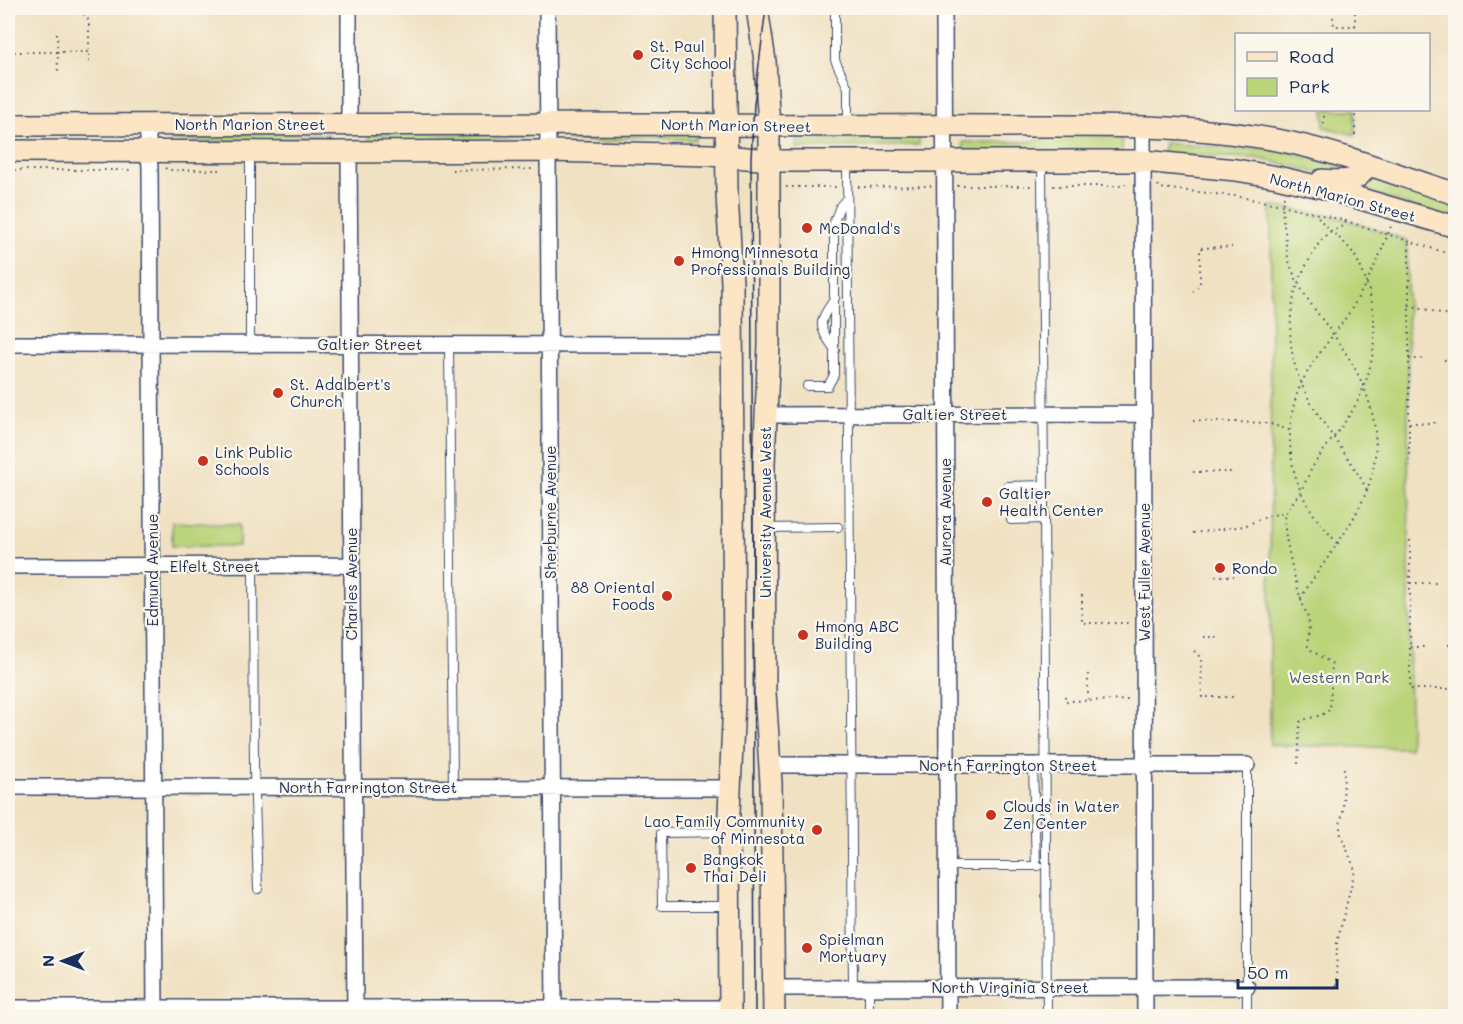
<svg xmlns="http://www.w3.org/2000/svg" width="1463" height="1024" viewBox="0 0 1463 1024" font-family="Mali,sans-serif">
<rect width="100%" height="100%" fill="#fbf7ec"/>
<filter id="ink" filterUnits="userSpaceOnUse"><feTurbulence type="fractalNoise" baseFrequency=".0167" numOctaves="2"/><feDisplacementMap in="SourceGraphic" scale="12" xChannelSelector="R" yChannelSelector="G"/><feConvolveMatrix kernelMatrix="1 2 1 2 8 2 1 2 1" color-interpolation-filters="sRGB"/></filter>
<filter id="wash" filterUnits="userSpaceOnUse"><feTurbulence type="fractalNoise" baseFrequency=".008" numOctaves="4" result="noise"/><feDisplacementMap in="SourceGraphic" scale="24" xChannelSelector="R" yChannelSelector="G"/><feGaussianBlur stdDeviation="1.35" result="paint"/><feColorMatrix in="noise" values="0 0 0 0 0 0 0 0 0 0 0 0 0 0 0 0 0 1.4 0 .05"/><feComposite in="paint" operator="in"/></filter>
<g filter="url(#wash)">
<rect width="100%" height="100%" fill="#f0e1c2"/>
<path fill="#bbd47a" stroke="#6b826c" stroke-width="1.5" d="M1324,110H1355V135L1324,127Z
M626,132L695,133V140L631,137L606,143L568,140L570,138L597,139Z
M226,133L329,134V144L170,141L172,139H195Z
M369,134H527L528,135L474,143L369,142Z
M891,134H919V145L796,148L797,141L853,139Z
M1071,134L1118,135L1122,139V154H963V142H1025Z
M1164,143L1228,148L1277,149L1356,170L1332,176L1257,158L1164,155L1162,154Z
M1371,174L1455,204V221L1349,186Z
M1271,206L1338,217L1407,240L1410,748L1270,745Z
M172,522L239,525V546H172Z"/>
</g>
<g filter="url(#ink)">
<g fill="none" stroke-linecap="round" stroke-linejoin="round">
<defs>
<path id="lane" d="M835,8V60L848,88V123
M1042,162L1047,1016
M847,164L853,987
M835,298C818,323 817,325 835,350
M250,344V154
M449,344L453,787
M807,386H828L834,375V222L840,206L847,198
M1008,486L1044,485
M1011,520L1044,519
M766,528L838,527
M253,566L254,769L258,889
M1033,765L1036,866
M1247,765V1016
M727,832L661,833L662,906H728
M948,866H1038
M869,987V1016"/>
<path id="street" d="M349,8V125
M547,8L554,1016
M944,8L948,1016
M147,124L150,168L155,1016
M1143,127L1145,1016
M349,152L355,1016
M8,344L732,345
M766,415L1144,414
M8,566L351,565
M770,765H1247
M8,787L729,788
M774,988L1247,987
M8,1008H730"/>
<path id="secondary" d="M725,8L727,194L732,283L734,700L729,813L730,1016
M757,8L765,61L769,127V345L764,464L765,692L771,783L774,1016
M8,125L686,124C802,127 918,125 1034,126C1119,126 1204,125 1287,142C1345,154 1399,176 1456,194
M8,151L331,152L548,151L710,155L783,161H1143L1236,170L1277,177L1324,188L1456,227
M1322,180C1340,181 1359,185 1367,164"/>
</defs>
<use href="#lane" stroke="#3b4a6d" stroke-width="10"/>
<use href="#street" stroke="#3b4a6d" stroke-width="18"/>
<use href="#secondary" stroke="#3b4a6d" stroke-width="24"/>
<path stroke="#3b4a6d" stroke-width="2" stroke-dasharray="1.5 4.5" stroke-linecap="butt" d="M84,8V14L89,21V63
M1333,17L1334,26H1355V8
M57,33L58,72
M8,52H89
M1324,110V127
M1355,135V110
M165,168L168,170H224
M8,170H131L133,169
M452,170L533,169
M1158,185L1160,188L1235,196L1282,205L1346,221L1456,256
M957,186H1033
M1053,186H1123L1129,181
M786,187H838
M858,187L931,186
M1284,196C1281,208 1283,220 1285,232C1286,246 1287,259 1293,272C1303,296 1320,316 1335,337C1368,383 1388,434 1367,490C1352,529 1322,563 1300,599
M1346,222L1340,228C1323,231 1315,250 1307,264C1298,280 1293,297 1291,316C1284,393 1335,428 1367,490
M1409,243V465
M1193,292L1200,285V248L1232,247
M1409,305L1456,317
M1453,317L1456,309
M1409,359H1422
M1444,360H1456
M1193,421L1268,423L1291,431
M1409,423H1438
M1193,472H1233
M1193,533L1244,526L1268,516L1284,513
M1410,540V689H1456
M1337,543C1328,532 1318,522 1311,510C1286,473 1283,417 1304,378C1317,354 1334,335 1349,313C1366,285 1380,257 1391,226
M1215,576H1234
M1410,583H1440
M1082,595V623H1129
M1203,637H1219
M1448,645H1456
M1410,647H1426
M1194,651L1201,658L1202,697H1234
M1088,674V700
M1065,696V701L1130,700
M1453,705L1456,702
M1298,764L1300,722C1309,716 1322,718 1330,709L1332,664L1308,648C1307,639 1309,633 1309,625C1309,617 1303,607 1301,599C1296,585 1281,526 1285,515C1287,507 1296,500 1300,492C1306,482 1310,470 1317,460C1331,439 1350,419 1360,396C1380,352 1379,303 1357,260C1346,238 1326,232 1316,213
M1336,986L1337,943L1355,870L1340,832V824L1343,812L1344,764"/>
<use href="#lane" stroke="#fff" stroke-width="8"/>
<use href="#street" stroke="#fff" stroke-width="15"/>
<use href="#secondary" stroke="#fce5c4" stroke-width="21"/>
<path stroke="#1b2f5e" stroke-width="1.5" d="M755,1016L751,158L754,104L766,8"/>
</g>
</g>
<g fill="#c8321e" stroke="#fbf7ec" stroke-width="2">
<circle cx="638" cy="55" r="6"/>
<circle cx="807" cy="228" r="6"/>
<circle cx="679" cy="261" r="6"/>
<circle cx="278" cy="393" r="6"/>
<circle cx="203" cy="461" r="6"/>
<circle cx="987" cy="502" r="6"/>
<circle cx="1220" cy="568" r="6"/>
<circle cx="667" cy="596" r="6"/>
<circle cx="803" cy="635" r="6"/>
<circle cx="991" cy="815" r="6"/>
<circle cx="817" cy="830" r="6"/>
<circle cx="691" cy="868" r="6"/>
<circle cx="807" cy="948" r="6"/>
</g>
<g text-anchor="middle" dominant-baseline="central" stroke-width="4.5" stroke-linejoin="round" paint-order="stroke">
<g font-size="15" fill="#1b2f5e" stroke="#fbf7ec" text-anchor="start">
<text x="650" y="46">St. Paul<tspan x="650" dy="17">City School</tspan></text>
<text x="819" y="228">McDonald's</text>
<text x="691" y="252">Hmong Minnesota<tspan x="691" dy="17">Professionals Building</tspan></text>
<text x="290" y="384">St. Adalbert's<tspan x="290" dy="17">Church</tspan></text>
<text x="215" y="452">Link Public<tspan x="215" dy="17">Schools</tspan></text>
<text x="999" y="493">Galtier<tspan x="999" dy="17">Health Center</tspan></text>
<text x="1232" y="568">Rondo</text>
<text x="655" y="587" text-anchor="end">88 Oriental<tspan x="655" dy="17">Foods</tspan></text>
<text x="815" y="626">Hmong ABC<tspan x="815" dy="17">Building</tspan></text>
<text x="1003" y="806">Clouds in Water<tspan x="1003" dy="17">Zen Center</tspan></text>
<text x="805" y="821" text-anchor="end">Lao Family Community<tspan x="805" dy="17">of Minnesota</tspan></text>
<text x="703" y="859">Bangkok<tspan x="703" dy="17">Thai Deli</tspan></text>
<text x="819" y="939">Spielman<tspan x="819" dy="17">Mortuary</tspan></text>
</g>
<g font-size="15" fill="#1b2f5e" stroke="#fbf7ec">
<text x="250" y="124">North Marion Street</text>
<text transform="translate(736 125) rotate(1)">North Marion Street</text>
<text transform="translate(1343 197) rotate(15)">North Marion Street</text>
<text x="370" y="344">Galtier Street</text>
<text x="955" y="414">Galtier Street</text>
<text transform="translate(550 512) rotate(-90)">Sherburne Avenue</text>
<text transform="translate(765 512) rotate(-90)">University Avenue West</text>
<text transform="translate(945 512) rotate(-90)">Aurora Avenue</text>
<text x="215" y="566">Elfelt Street</text>
<text transform="translate(152 570) rotate(-90)">Edmund Avenue</text>
<text transform="translate(1144 572) rotate(-90)">West Fuller Avenue</text>
<text transform="translate(351 584) rotate(-90)">Charles Avenue</text>
<text x="1008" y="765">North Farrington Street</text>
<text x="368" y="787">North Farrington Street</text>
<text x="1010" y="987">North Virginia Street</text>
</g>
<g font-size="15" fill="#435865" stroke="#fbf7ec">
<text x="1339" y="677">Western Park</text>
</g>
</g>
<rect width="1463" height="1024" fill="none" stroke="#fbf7ec" stroke-width="30"/>
<rect x="1235" y="33" width="195" height="78" fill="#fbf7ec" stroke="#a1a7b3" stroke-width="1.5"/>
<rect x="1247" y="52" width="30" height="9" fill="#fce5c4" stroke="#a1a7b3" stroke-width="1.5"/>
<text x="1289" y="63" font-size="18" fill="#1b2f5e">Road</text>
<rect x="1247" y="78" width="30" height="18" fill="#bbd47a" stroke="#a1a7b3" stroke-width="1.5"/>
<text x="1289" y="93" font-size="18" fill="#1b2f5e">Park</text>
<g transform="translate(63 961) rotate(270)" stroke="#fbf7ec" stroke-width="4.5" paint-order="stroke">
<path d="M0-4.5L10 22L0 15L-10 22Z" fill="#1b2f5e"/>
<text y="-9" font-size="16" font-weight="bold" text-anchor="middle" fill="#1b2f5e">N</text>
</g>
<path d="M1238 979v9h99v-9" fill="none" stroke="#1b2f5e" stroke-width="3"/>
<text x="1247" y="979" font-size="18" fill="#1b2f5e" stroke="#fbf7ec" stroke-width="4.5" paint-order="stroke">50 m</text>
</svg>
